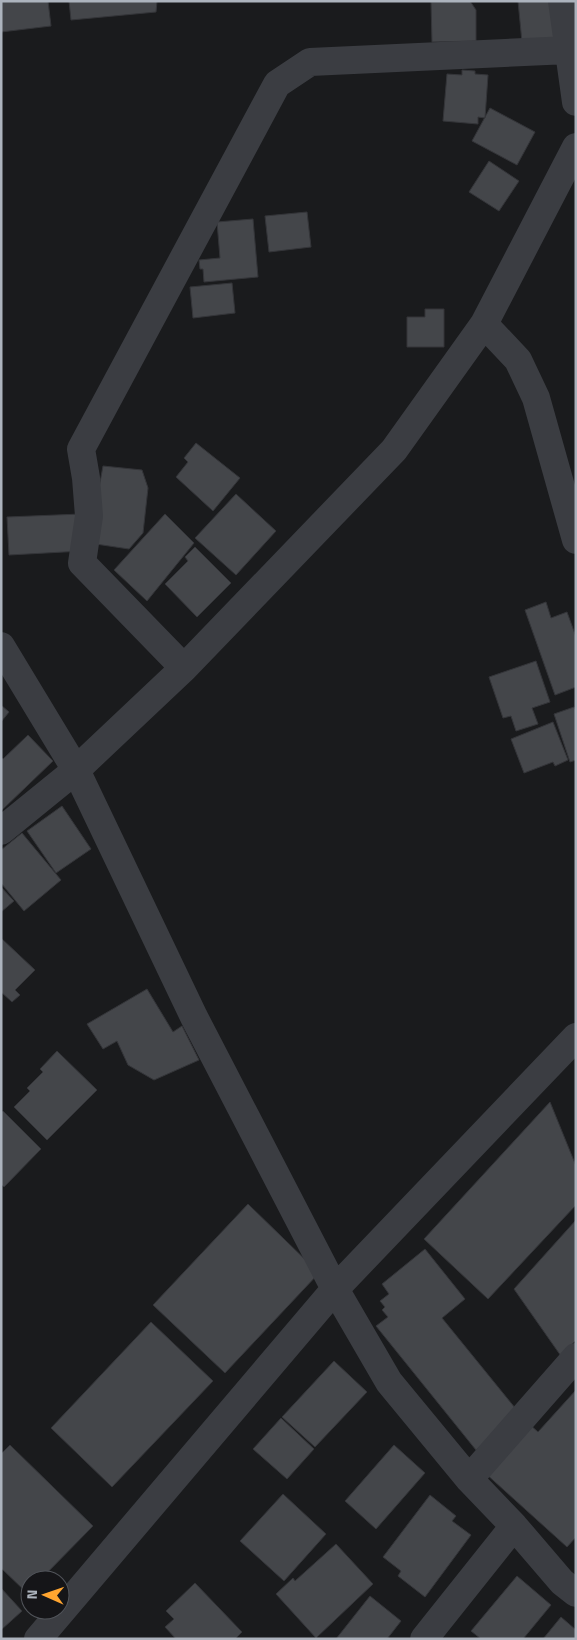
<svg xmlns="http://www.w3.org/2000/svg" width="577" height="1640" viewBox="0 0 577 1640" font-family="'Titillium Web',sans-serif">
<rect width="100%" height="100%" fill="#1a1b1d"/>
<path fill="#44464a" stroke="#343539" d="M1,1H48L51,26L1,32Z
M69,1H157L156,12L71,20Z
M470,1L476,10V41L432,42L431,2Z
M518,1H558L562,37L522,42Z
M462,70L475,71V74L488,75L485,118L478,117V124L443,121L447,74L462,75Z
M490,108L535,132L517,165L472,141Z
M489,161L519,181L499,211L469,192Z
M307,212L311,247L269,252L265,216Z
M253,219L258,277L204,282L203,269H200L199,260L220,258L217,222Z
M232,283L235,313L193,318L190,287Z
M425,309H444V347H407V317H425Z
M196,443L240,478L213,511L176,477L188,462L184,458Z
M103,466L142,470L148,488L143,533L129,549L89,543Z
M236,494L276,531L236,575L195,538Z
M81,514L82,551L9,555L7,517Z
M165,514L194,543L147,601L114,570Z
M195,547L231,583L197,617L165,584L188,561L185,557Z
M546,602L551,618L567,612L576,637V687L555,695L525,610Z
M536,661L550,702L532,708L538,724L516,731L511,716L503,718L489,677Z
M1,705L9,712L1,722Z
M574,707L576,710V760L570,762L554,714Z
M553,722L568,760L555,766L553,762L524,773L511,739Z
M28,735L53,761L1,811V757L3,759Z
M62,806L91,849L56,873L27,831Z
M22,833L61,880L24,911L1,883V850Z
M1,887L14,901L1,912Z
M1,938L35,970L15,990L20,995L12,1002L1,992Z
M147,989L173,1032L182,1026L199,1060L154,1080L128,1065L117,1041L103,1049L87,1024Z
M57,1051L97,1090L47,1140L14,1107L30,1091L27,1088L43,1072L40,1069Z
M550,1102L576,1166V1205L488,1299L424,1239Z
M3,1111L41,1149L4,1187L1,1184V1113Z
M248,1204L319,1273L225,1373L153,1305Z
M576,1220V1340L561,1356L514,1289Z
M425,1249L465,1299L442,1318L520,1414L476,1450L376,1326L388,1317L382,1310L385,1307L380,1301L389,1294L382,1284Z
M151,1322L213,1381L112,1487L51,1428Z
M334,1361L367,1392L315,1447L282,1417Z
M576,1390V1537L567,1547L484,1472L528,1423L538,1432Z
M281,1418L314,1449L287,1479L253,1449Z
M10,1445L93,1526L40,1580H30V1590L27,1593L1,1568V1454Z
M394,1445L425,1473L376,1529L345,1501Z
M283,1494L326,1534L284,1581L240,1541Z
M430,1495L456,1516L452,1521L471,1535L425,1597L398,1576L401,1571L383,1557Z
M336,1544L373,1584L316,1638L276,1594L293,1578L295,1581Z
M517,1576L551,1605L523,1639H481L471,1631Z
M195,1583L242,1632L235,1639H176L165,1627L174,1619L166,1611Z
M1,1588L22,1611L1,1630Z
M370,1596L401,1621L387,1639H336Z
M561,1617L576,1630V1639H543Z"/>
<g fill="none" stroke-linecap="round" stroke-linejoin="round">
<path stroke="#3b3d42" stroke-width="28" d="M562,1L576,102
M484,324L518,360L536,398L576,540
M1,646L76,770L194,1017L335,1289L389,1382L469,1479L514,1526L562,1582L576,1593
M184,668L82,563L89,516L86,478L81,449L277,84L310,62L569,50
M1,831L76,770L184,668L394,450L484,324L576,147
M469,1479L576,1357
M38,1639L335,1289L576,1037
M424,1639L514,1526"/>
</g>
<rect width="577" height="1640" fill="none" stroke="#acb3bd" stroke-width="5"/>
<g transform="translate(45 1595) rotate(272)"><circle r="24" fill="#151518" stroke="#51545a"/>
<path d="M0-4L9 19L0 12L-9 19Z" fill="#ffa530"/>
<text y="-8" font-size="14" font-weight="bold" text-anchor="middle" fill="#acb3bd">N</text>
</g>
</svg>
